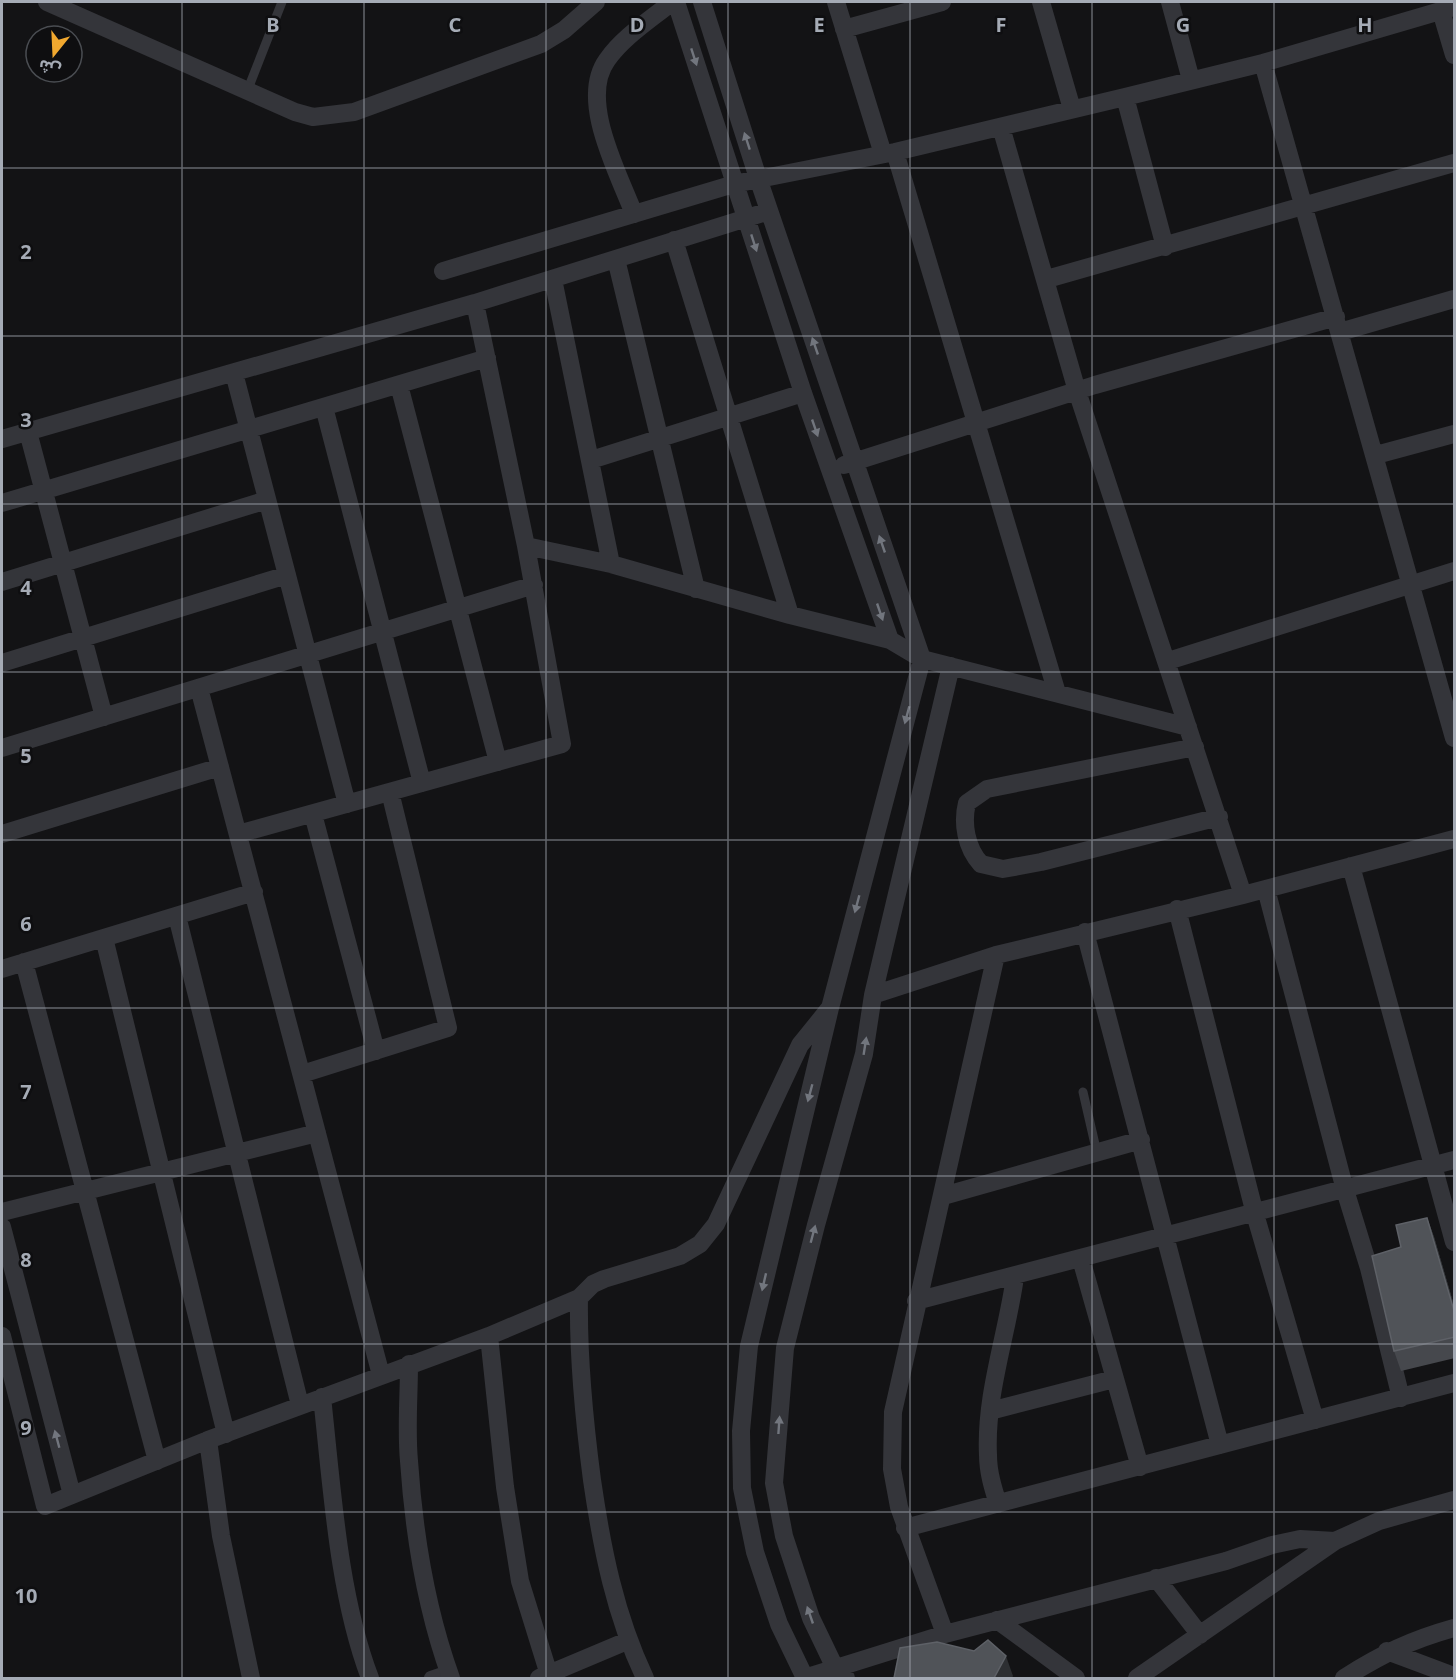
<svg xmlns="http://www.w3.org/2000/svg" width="1456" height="1680" viewBox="0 0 1456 1680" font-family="'Noto Sans','Noto Sans Arabic',sans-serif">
<rect width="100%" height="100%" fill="#131315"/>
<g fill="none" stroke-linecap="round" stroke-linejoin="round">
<path stroke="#34353a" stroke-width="9" d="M248,89L282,2
M1083,1092L1097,1153"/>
<path stroke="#34353a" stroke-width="14" d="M431,1678L449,1672"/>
<path stroke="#34353a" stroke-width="18" d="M47,2L295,112L313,117L354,112L541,44L564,30L596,2
M676,2L803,393L890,640
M702,2L758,178L922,659L830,1008L749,1346L741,1431L742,1488L755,1552L779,1624L805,1678
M836,2L883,154
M1041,2L1072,109
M1170,2L1191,80
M1441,11L1454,55
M844,29L942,2
M1263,63L1454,738
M1125,97L1165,247
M1001,127L1077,391L1243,895
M895,152L1057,693
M634,214C619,174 578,100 607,60C623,37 650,20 672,2
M674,240L790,615
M616,259L696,589
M443,271L734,184L895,152L1125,97L1263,63L1454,7
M553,279L611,564
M1047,279L1454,163
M1340,332L1454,299
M234,373L347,804
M399,385L498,762
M324,407L422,783
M28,432L104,717
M2,439L475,303L769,211
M1376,455L1454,434
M591,460L803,393
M844,465L1095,385L1336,317
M2,503L487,358
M526,546L611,564L790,615L890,640L922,659L1188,727
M2,582L267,500
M1168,661L1454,571
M2,663L287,575
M199,688L381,1375
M1195,747L987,789L967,803C962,823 966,848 981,864L1003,869L1041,862L1219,817
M2,748L534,585
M313,814L376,1051
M2,834L220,767
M238,834L562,744L526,546L475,303
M1351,866L1454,1242
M1266,889L1345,1190L1369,1268L1401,1398
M1177,909L1255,1214L1315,1420
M177,916L300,1405
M1085,932L1220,1445
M104,938L226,1434
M24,962L157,1461
M2,969L254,892
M873,995L996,955L1243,895L1454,839
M302,1074L448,1028L390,792
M943,1196L1141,1140
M2,1212L317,1133
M2,1227L72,1495
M1081,1259L1140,1467
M579,1298C578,1360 584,1419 592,1480C602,1549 615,1615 645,1678
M916,1301L1454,1160
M2,1336L45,1506L208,1440L489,1336L579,1298L593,1284L604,1279L680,1256L700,1244L716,1224L800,1045L829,1009
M489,1336L505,1487L520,1581L550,1678
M409,1364C409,1396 406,1429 409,1461C414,1535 426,1609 451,1678
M322,1397C332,1487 338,1594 370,1678
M990,1411L1114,1379
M208,1440L221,1536L251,1678
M998,1504C993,1488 988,1472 988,1455C985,1395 1007,1335 1015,1277
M905,1528L1454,1383
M1156,1578L1200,1635
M997,1620L1076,1678
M945,1634L899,1507L892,1469L893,1412L996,955
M1387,1651L1454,1676
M539,1678L627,1641
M804,1678L945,1634L1226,1561L1272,1545L1300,1539L1335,1541
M846,1678L835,1668L811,1618L784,1536L774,1483L785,1348L816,1225L864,1054L873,995L951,666
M1137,1678L1335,1541L1379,1521L1454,1500
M1344,1678C1382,1654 1411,1640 1454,1628"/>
</g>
<path fill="#46484d" d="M1427,1218L1434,1237L1455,1309V1358L1401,1371L1394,1351L1401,1247Z"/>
<path fill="#2d2f32" d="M1427,1218L1434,1237L1455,1309V1314Z
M1006,1656L1013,1676L1012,1678H994Z"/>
<path fill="#505358" stroke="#5e6167" stroke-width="1.5" d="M1427,1218L1455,1314V1337L1394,1351L1372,1256L1401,1247L1396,1225Z
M988,1640L1006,1656L994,1678H894L900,1648L937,1642L974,1651Z"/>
<defs><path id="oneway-solid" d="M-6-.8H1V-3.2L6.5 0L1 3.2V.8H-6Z" transform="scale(1.5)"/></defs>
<g fill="#72767e">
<use href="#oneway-solid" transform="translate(694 57) rotate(72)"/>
<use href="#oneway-solid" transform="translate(747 141) rotate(-108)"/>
<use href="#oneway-solid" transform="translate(754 243) rotate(72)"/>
<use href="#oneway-solid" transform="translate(815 346) rotate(-109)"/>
<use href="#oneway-solid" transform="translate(815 428) rotate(71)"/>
<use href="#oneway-solid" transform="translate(882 544) rotate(-109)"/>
<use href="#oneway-solid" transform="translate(880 612) rotate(71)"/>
<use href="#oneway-solid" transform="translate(907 715) rotate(105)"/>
<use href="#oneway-solid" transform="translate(857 904) rotate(105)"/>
<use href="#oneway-solid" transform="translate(865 1046) rotate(-81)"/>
<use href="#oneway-solid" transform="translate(810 1093) rotate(105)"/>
<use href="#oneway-solid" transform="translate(813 1234) rotate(-75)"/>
<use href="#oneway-solid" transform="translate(764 1282) rotate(103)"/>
<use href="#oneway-solid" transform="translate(779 1425) rotate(-86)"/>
<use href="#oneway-solid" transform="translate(57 1439) rotate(-105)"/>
<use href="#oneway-solid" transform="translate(810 1615) rotate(-109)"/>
</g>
<path fill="none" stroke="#a5abb5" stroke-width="1.5" stroke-opacity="0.55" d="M182,2V1678M364,2V1678M546,2V1678M728,2V1678M910,2V1678M1092,2V1678M1274,2V1678M2,168H1454M2,336H1454M2,504H1454M2,672H1454M2,840H1454M2,1008H1454M2,1176H1454M2,1344H1454M2,1512H1454"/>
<g font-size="20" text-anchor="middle" font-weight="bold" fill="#a5abb5" stroke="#0e0e10" stroke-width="5" stroke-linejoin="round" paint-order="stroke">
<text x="273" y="32">B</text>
<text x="455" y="32">C</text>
<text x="637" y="32">D</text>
<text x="819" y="32">E</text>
<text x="1001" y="32">F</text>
<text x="1183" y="32">G</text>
<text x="1365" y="32">H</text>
<text x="26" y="259">2</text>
<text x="26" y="427">3</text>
<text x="26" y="595">4</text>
<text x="26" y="763">5</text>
<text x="26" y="931">6</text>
<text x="26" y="1099">7</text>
<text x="26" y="1267">8</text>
<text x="26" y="1435">9</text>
<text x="26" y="1603">10</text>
</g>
<rect width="1456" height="1680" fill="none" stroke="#a5abb5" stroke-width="6"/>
<g transform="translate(54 54) rotate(198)"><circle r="28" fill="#0e0e10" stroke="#4a4d52" stroke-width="1.5"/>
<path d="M0-4.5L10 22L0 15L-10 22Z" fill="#f1a82f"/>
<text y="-9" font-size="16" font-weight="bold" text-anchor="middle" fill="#a5abb5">ش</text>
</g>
</svg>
